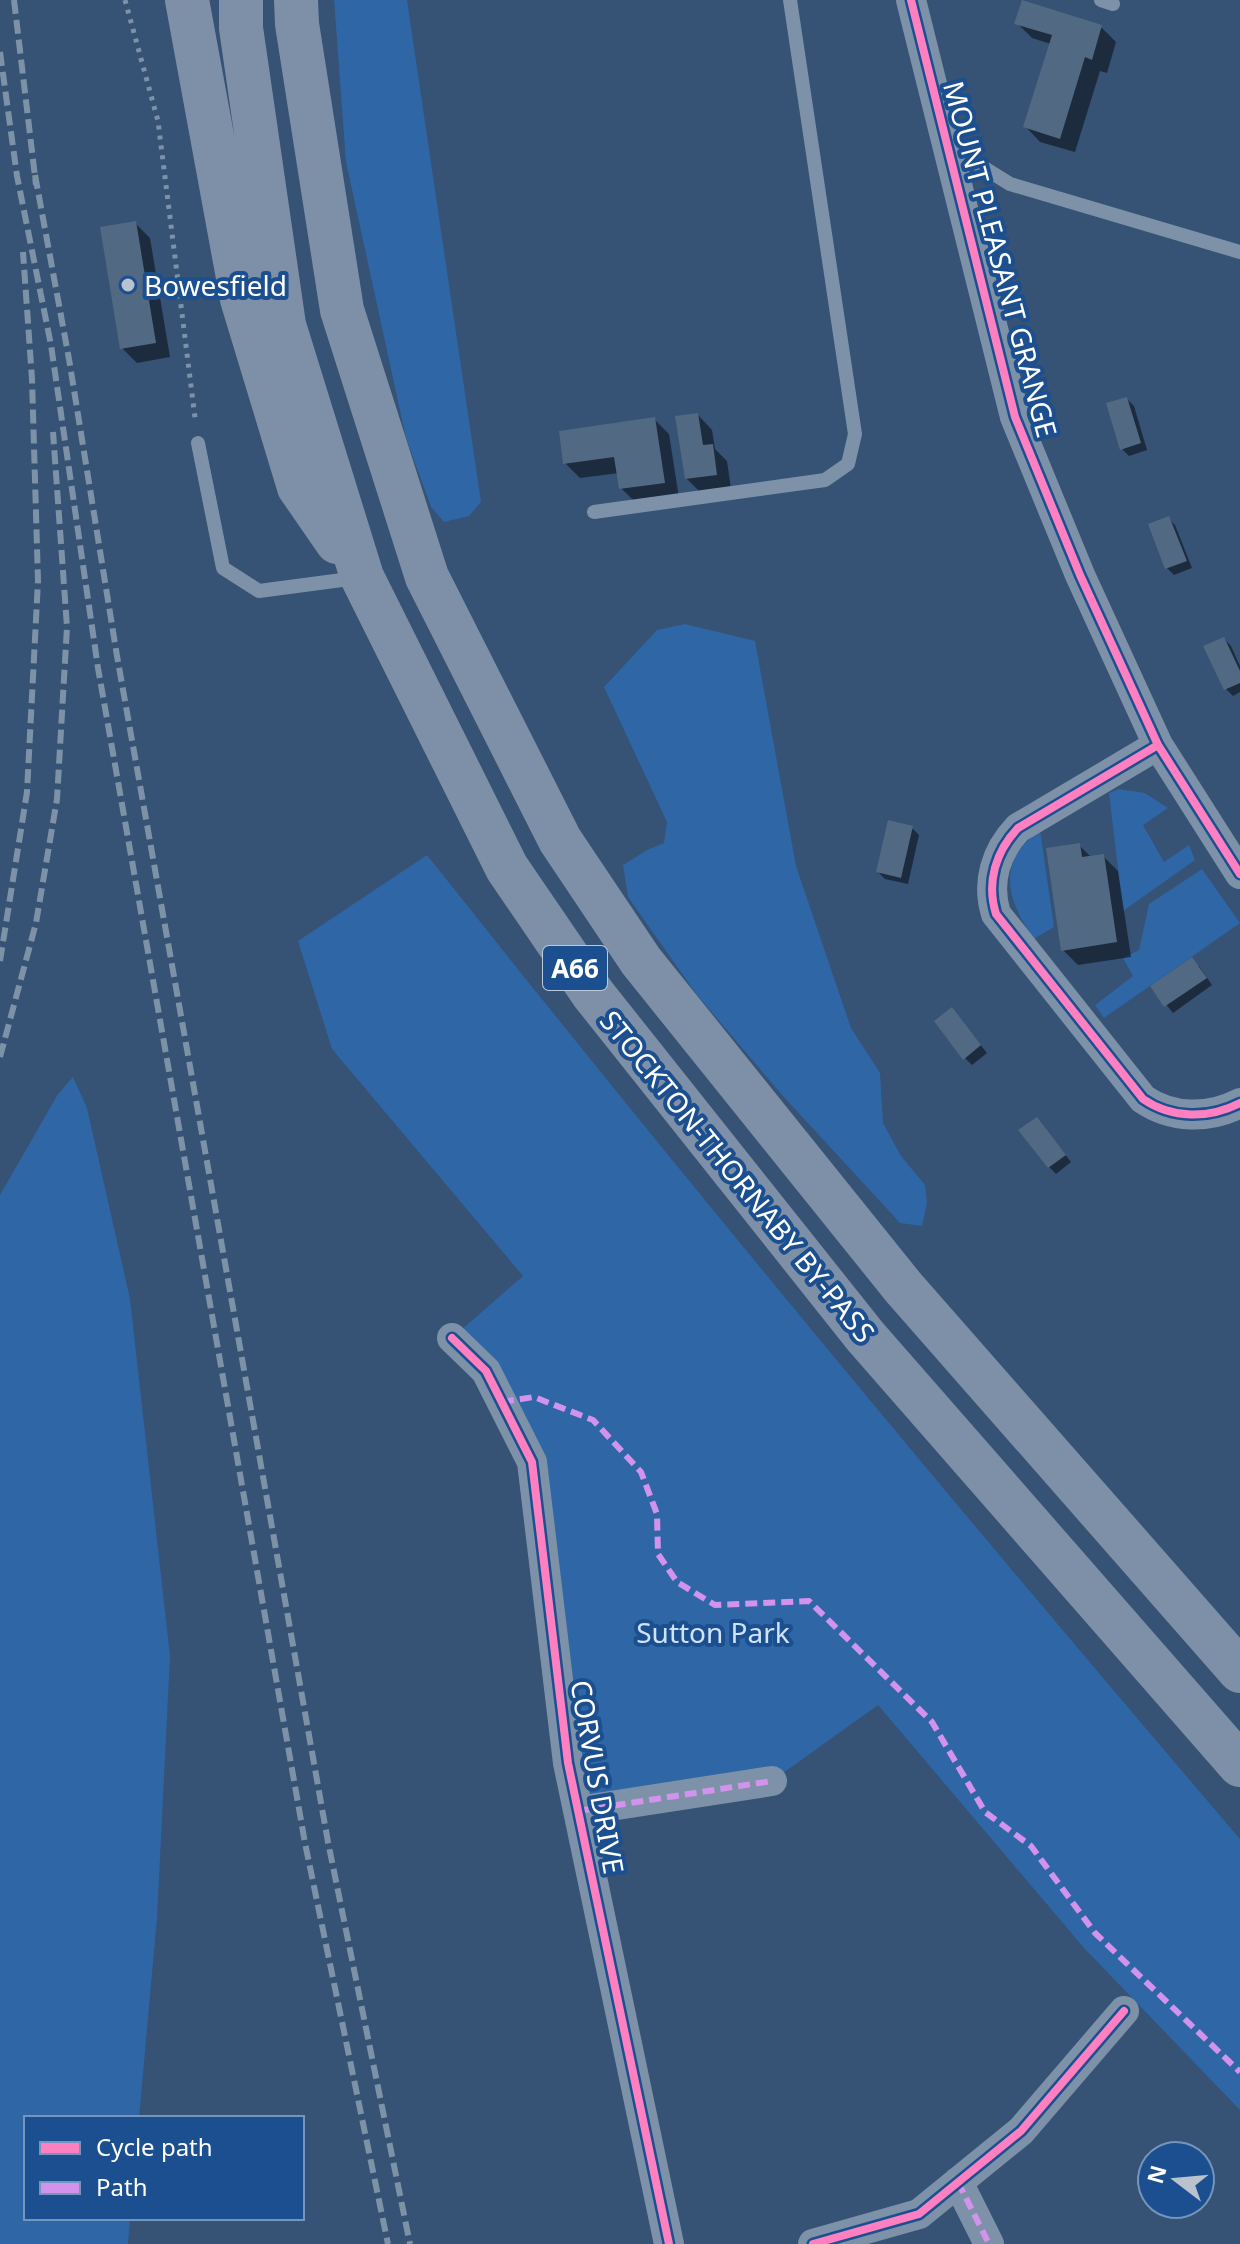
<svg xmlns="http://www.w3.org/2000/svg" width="1240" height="2244" viewBox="0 0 1240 2244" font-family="'Noto Sans',sans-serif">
<rect width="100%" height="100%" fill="#365274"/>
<path fill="#2f66a5" d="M334,0H407L481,502L469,516L444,522L431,507L406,438L346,162Z
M685,624L755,641L796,866L851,1028L880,1073L883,1123L901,1156L925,1185L927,1203L922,1226L900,1223L782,1095L697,995L628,897L623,865L647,850L664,843L667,822L604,687L657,630Z
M1119,789L1145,793L1168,808L1143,825L1164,862L1189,845L1195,860L1123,911L1109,793Z
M1040,830L1054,927L1034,939C1006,899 996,862 1040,830Z
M427,855C691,1188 964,1516 1240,1839V2110L1084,1948L878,1705L772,1781L578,1811L532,1462L452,1338L523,1276L332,1049L298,941Z
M1202,869L1240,923L1104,1018L1095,1005L1133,976L1123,958L1139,950L1149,904Z
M73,1077L87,1108L130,1299L170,1656L157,1918L139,2118H26V2218H130L128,2244H0V1195L58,1094Z"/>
<path fill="#0007" d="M1017,23L1101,27L1116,42L1107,73L1100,71L1075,152L1040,142L1026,127L1051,44L1032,38Z
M135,223L150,238L170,357L137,363L122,348Z
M1127,399L1134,406L1147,450L1129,456L1122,449Z
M698,415L712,430L715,449L727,461L731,489L701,493L686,478Z
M654,419L669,434L679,498L636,503L621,488L619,473L580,478L565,463Z
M1168,518L1175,525L1192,568L1174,575L1167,568Z
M1224,639L1231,646L1240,666V692L1233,696L1226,689Z
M912,828L919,835L908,884L885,879L878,872Z
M1079,845L1092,858L1103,856L1118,871L1131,957L1078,965L1063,950Z
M1199,966L1212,985L1173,1013L1152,987Z
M958,1017L987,1053L972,1065L965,1058Z
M1043,1126L1071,1162L1056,1174L1049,1167Z"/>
<path fill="#526984" d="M1022,0L1102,25L1092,60L1085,57L1060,139L1023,127L1052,35L1014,24Z
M136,221L156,343L120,349L100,227Z
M1127,397L1141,443L1120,450L1106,403Z
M698,413L703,445L713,444L717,475L685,479L675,416Z
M655,417L665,483L619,489L614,457L563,464L559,431Z
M1169,516L1187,561L1165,569L1148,524Z
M1224,637L1240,671V683L1224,690L1203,646Z
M888,820L913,826L901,878L876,872Z
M1080,843L1082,857L1104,854L1117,942L1061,951L1046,848Z
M1192,957L1207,978L1164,1007L1150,986Z
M952,1007L981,1045L963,1060L934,1021Z
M1037,1117L1066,1155L1048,1168L1018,1130Z"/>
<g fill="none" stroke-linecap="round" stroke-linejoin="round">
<path stroke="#7d92a8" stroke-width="5" stroke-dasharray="4 6" stroke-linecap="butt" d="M125,0L158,121L195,418"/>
<path stroke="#7d92a8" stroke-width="14" d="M1101,0L1113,4
M952,148L1010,184L1240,252
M198,443L223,568L259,591L357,578
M594,512L825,480L848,464L855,434L790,0"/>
<path stroke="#7d92a8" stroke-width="30" d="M911,0L1015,417L1080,575L1158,745L1240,874
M1158,745L1018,828C996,851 986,882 996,914L1143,1099C1172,1119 1209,1119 1240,1103
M452,1338L486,1371L532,1462L568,1763L669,2244
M578,1811L772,1781
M958,2182L989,2244
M813,2244L919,2214L1021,2131L1124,2011"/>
<path stroke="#7e90a7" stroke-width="44" d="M187,0L242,299L299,487L337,542
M241,0V28L284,325L362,577L507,868L593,994L865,1336L1240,1765
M296,0L297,24L342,310L427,577L560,840L641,961L903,1287L1240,1671"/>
<path stroke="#7e92a7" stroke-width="6" stroke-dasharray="14 6" stroke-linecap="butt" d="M14,0L36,185
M0,52L17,176L51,345L98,668L305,1843L388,2244
M35,175L69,359L117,656L328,1842L410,2244
M0,961L27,792L38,581L32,379L23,252
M0,1057L36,923L57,799L67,627L53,432"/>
<path stroke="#d193ec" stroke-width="6" stroke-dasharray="12 6" stroke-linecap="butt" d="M502,1402L534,1397L593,1420L641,1472L657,1514L658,1554L677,1582L715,1605L809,1601L932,1722L985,1812L1031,1846L1095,1933L1240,2072
M578,1811L772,1781
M958,2182L989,2244"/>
<defs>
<path id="cycleway" d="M911,0L1015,417L1080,575L1158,745L1240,874
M1158,745L1018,828C996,851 986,882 996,914L1143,1099C1172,1119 1209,1119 1240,1103
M452,1338L486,1371L532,1462L568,1763L669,2244
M813,2244L919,2214L1021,2131L1124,2011"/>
</defs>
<use href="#cycleway" stroke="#1b4f8f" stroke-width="13"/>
<use href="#cycleway" stroke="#ff80c0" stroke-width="8"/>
</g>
<circle fill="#b9c2ce" stroke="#1b4f8f" stroke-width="3" cx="128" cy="285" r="8"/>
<g text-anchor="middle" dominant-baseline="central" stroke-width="8" stroke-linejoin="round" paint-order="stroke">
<rect fill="#1b4f8f" stroke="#bbcadd" stroke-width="2" x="543" y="946" width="64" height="44" rx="6"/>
<g font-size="26" font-weight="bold" fill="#fff">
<text x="575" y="968">A66</text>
</g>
<g font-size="28" fill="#fff" stroke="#1b4f8f">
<text transform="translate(1001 259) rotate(75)">MOUNT PLEASANT GRANGE</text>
<text transform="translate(738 1176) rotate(51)">STOCKTON-THORNABY BY-PASS</text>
<text transform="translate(598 1777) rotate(80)">CORVUS DRIVE</text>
</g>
<g font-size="28" fill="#fff" stroke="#1b4f8f" text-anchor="start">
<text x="144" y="285">Bowesfield</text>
</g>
<g font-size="28" fill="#cfe3fa" stroke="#1b4f8f">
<text x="713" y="1632">Sutton Park</text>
</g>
</g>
<rect x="24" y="2116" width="280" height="104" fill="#1b4f8f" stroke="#7695bc" stroke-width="2"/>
<rect x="40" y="2142" width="40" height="12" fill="#ff80c0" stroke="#7695bc" stroke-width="2"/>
<text x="96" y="2156" font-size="24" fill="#ffffff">Cycle path</text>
<rect x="40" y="2182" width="40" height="12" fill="#d193ec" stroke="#7695bc" stroke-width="2"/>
<text x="96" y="2196" font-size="24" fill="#ffffff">Path</text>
<g transform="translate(1176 2180) rotate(286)"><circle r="38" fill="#1b4f8f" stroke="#7695bc" stroke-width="2"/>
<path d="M0-6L14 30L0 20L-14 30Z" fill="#b9c2ce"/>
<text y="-12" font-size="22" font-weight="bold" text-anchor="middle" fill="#ffffff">N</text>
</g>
</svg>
